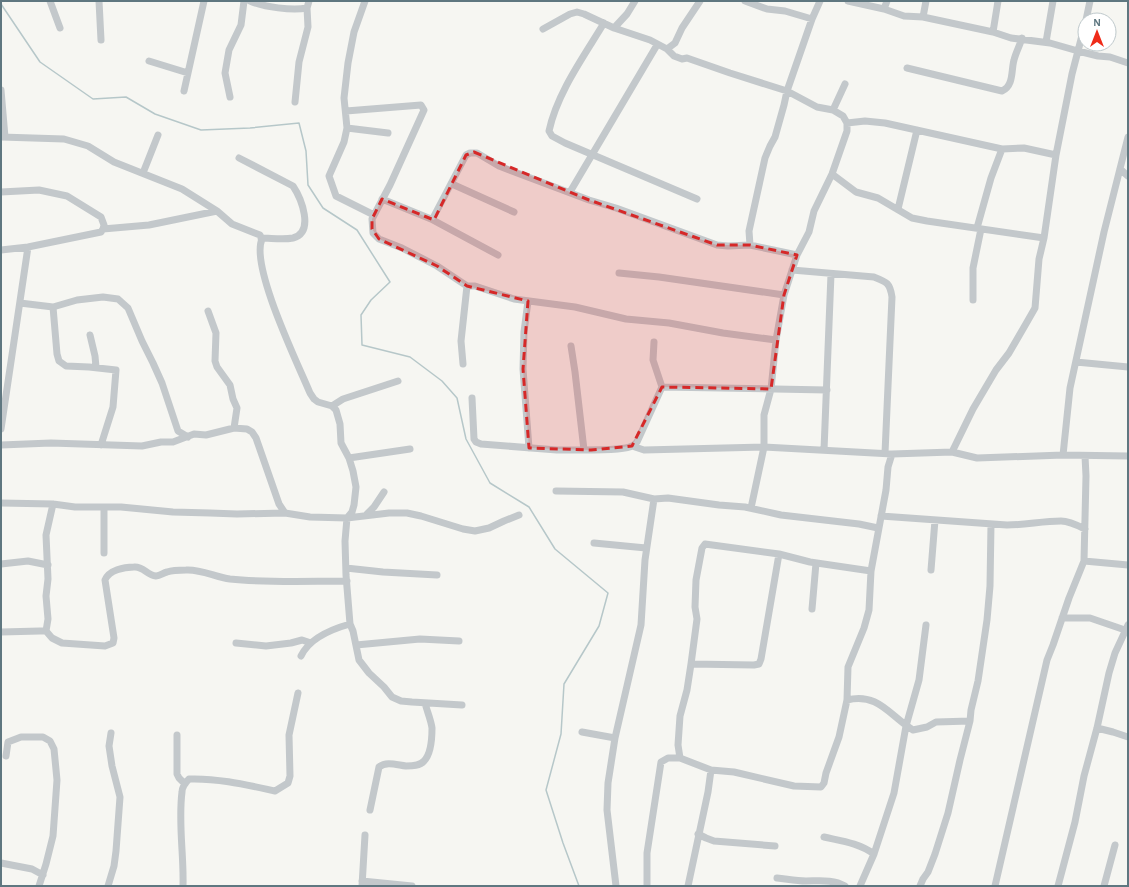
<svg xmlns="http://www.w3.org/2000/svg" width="1129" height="887" viewBox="0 0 1129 887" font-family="'Alegreya Sans',sans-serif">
<rect width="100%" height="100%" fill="#f6f6f2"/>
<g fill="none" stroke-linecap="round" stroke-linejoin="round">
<path stroke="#b6c7c9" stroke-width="1.5" d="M1,4L40,62L93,99L126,97L155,114L201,130L250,128L299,123L306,151L308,185L323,208L357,230L390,282L371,300L361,315L362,345L410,357L442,381L457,398L466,439L490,483L529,507L555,549L608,593L599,626L564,684L561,734L546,790L563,843L579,886"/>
<path stroke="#c3c8cb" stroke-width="7" d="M50,1L60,28
M99,1L101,40
M250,1C264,7 292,11 307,8L309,1
M365,1L354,32L348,63L344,98L347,128L344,142L329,176L336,196L374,215
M745,1L767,9L785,11L812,19
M848,1L884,9L904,16L923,17L993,32L1011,38L1050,43L1078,51L1098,56L1110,57L1128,63
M884,9L887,1
M923,17L926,1
M1086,20L1090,1
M604,23C584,56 557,93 549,131L552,136L565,143L697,199
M614,28L627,14L635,1
M543,29L570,14L577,12L584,14L614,28L650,40L667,49L674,56L682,59L687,58L730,73L787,91L817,107L833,110L843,116L847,123V131L832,174L814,211L809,232L797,255L784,295L776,340L771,389L764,415V447L751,508
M993,32L998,1
M1046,42L1053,1
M667,49L675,43L682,28L700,1
M149,61L188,73
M907,68L1002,91C1014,86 1011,70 1014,60C1016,52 1020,45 1022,38
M1,90L5,137
M184,91L204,1
M230,97L225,73L229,50L241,25L244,1
M295,102L299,62L308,27L307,8
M833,110L845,84
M346,111L421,105L424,110L390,185L372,219L373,233L379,239L402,248L437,266L467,286H475L514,299L575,307L626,319L669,323L723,333L776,340
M847,123L865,121L885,123L1002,149L1024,148L1056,155
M347,128L388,133
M1,137L64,139L88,146L114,162L182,189L217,211L232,224L260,235L262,239C250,266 298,364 310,393L314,399L318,402L332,406L336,410L340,424L341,443L349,458L353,471L356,487L354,505L352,512L347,518L345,541L346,575L350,624L353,631L359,660L369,673L384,687L392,697L401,701L412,702L462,705
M239,158L293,186C301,198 315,232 293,238C283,240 271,238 261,238
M1120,169L1128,176
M143,173L158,135
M832,174L856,192L878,198L912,218L927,221L1044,238
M452,184L514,212
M1,192L39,190L67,196L101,217L104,225L103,229L101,232L28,247L1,250
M570,192L657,45
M382,199L431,219L433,218L466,155L470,153H477L499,166L589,200L616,208L717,245L728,246L750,245L797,255
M898,209L917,130
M431,219L498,255
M977,228L991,178L1002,149
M103,229L149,225L217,211
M750,245L749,231L765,158L770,146L775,137L784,105L787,91L812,19L820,1
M792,270L874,277C887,282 890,283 892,297L885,453
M619,273L659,277L784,295
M973,300V268L981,229
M528,301L524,332L523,369L529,448
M20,303L53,307L77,300L103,297L118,299L128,308L142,341L153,363L162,383L178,431L188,437
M53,307L57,354L59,361L66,366L89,367L116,370L113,407L101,445
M208,311L216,333L215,361L217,367L230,385L233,399L237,408L234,428
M90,335L95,356L96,367
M571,346L575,372L584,450C592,450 626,450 632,446C633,446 637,442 637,442L662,387L653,360L654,342
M1076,362L1128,367
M463,364L461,341L467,286
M662,387L827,390
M472,398L474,439L476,442L481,444L557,450H584
M332,406L343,399L398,381
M1,429L28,247
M1,445L51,443L142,446L161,442H173L194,434L206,435L234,428L247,429L252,432L256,438L279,504L285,513
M632,446L644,450L764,447L892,454L952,452L977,458L1063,455L1128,456
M824,450L831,274
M952,452L973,409L996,370L1009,353L1027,322L1035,308L1039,259L1044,238L1056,155L1072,74L1085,24
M1063,455L1070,388L1104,232L1128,137
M349,458L410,449
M556,491L623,492L654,499L668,498L719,505L745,507L781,515L859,524L878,528
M1,503L53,504L75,507H121L173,512L210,513L237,514L285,513L310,517L347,518L389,513H407L421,516L463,529L475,531L489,528L504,521L519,515
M104,507V553
M367,514L374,507L384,492
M881,516L1007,525C1025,525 1043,521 1061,521C1069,521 1077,525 1085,529
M594,543L646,548
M1084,561L1128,565
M1,564L28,561L48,565
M346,568L383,572L437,575
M931,570L935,520
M871,571L810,562L779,554L705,544L702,548L696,580L695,607L697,619L691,664L687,690L680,716L678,745L680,758L711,770L734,772L794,786L821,787L824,783L826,773L839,737L847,700L848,667L864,628L869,610L871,571L886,490L888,467L892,454
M812,609L816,563
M1062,618H1090L1128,631
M46,631L52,638L62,643L105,646L113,643L114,638L105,580C109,570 124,567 134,567C143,566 147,575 156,576C160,576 163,573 167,572C173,570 180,570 186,570C201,569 215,577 230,579C268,583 308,581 347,581
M1,632L40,631H46L48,619L46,596L48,579L46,535L53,504
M236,643L266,646L291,643L302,640L311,643
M356,645L420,639L459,641
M301,656C309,639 332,629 350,624
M691,664L754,665L759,664L761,659L779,554
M847,700C878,692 890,716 913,730L927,727L936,722L970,721L971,710L978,681L987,620L990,586L991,524
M1097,728L1113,732L1128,737
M582,732L615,738
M177,735V774L179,778L185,784
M6,756L8,742L21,737H43L50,741L54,749L57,780L53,836L46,864L39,886
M370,810L379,767C386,761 397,765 406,766C412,766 420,766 424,761C431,754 432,737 432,728C431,720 427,711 425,703
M698,834L706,838L714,841L775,846
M824,837C842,841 859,843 874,854
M1,863L32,869L43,875
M777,878C787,879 796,881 806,881C819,881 833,879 845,886
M362,881L412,886
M108,886L114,866L116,851L120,797L112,766L109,746L111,733
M183,886C184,855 178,823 182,792C182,787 185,783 189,779C218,778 247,785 275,791L288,783L290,776L289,735L298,693
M362,886L365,835
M616,886L607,810L608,783L615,738L641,625L645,560L654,499
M647,886V853L661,762L668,758H680
M688,886L708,792L711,770
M860,886L874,854L894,793L906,726L919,680L926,625
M920,886L923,879L928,872L935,854L948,813L960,760L970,721
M995,886L1047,660L1053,645L1069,598L1084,561L1086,476L1085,456
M1058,886L1075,822L1084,776L1097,728L1109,673L1115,653L1128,625
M1104,886L1115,845"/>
</g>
<path fill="#d62828" fill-opacity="0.2" stroke="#d62828" stroke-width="3" stroke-dasharray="8 5" stroke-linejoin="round" d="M474,152L589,200L717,245H750L797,255L784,295L771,389L662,387L632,446L591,450L529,448L523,369L528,301L467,286L437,266L379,239L372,229V219L382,199L434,220L466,155Z"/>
<rect width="1129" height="887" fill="none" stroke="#5f7780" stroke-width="4"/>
<g transform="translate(1097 32)"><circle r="19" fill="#ffffff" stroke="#bfc9cc"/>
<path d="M0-3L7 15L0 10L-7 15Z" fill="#ef2b19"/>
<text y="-6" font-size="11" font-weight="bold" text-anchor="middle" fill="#5f7780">N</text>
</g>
</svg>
